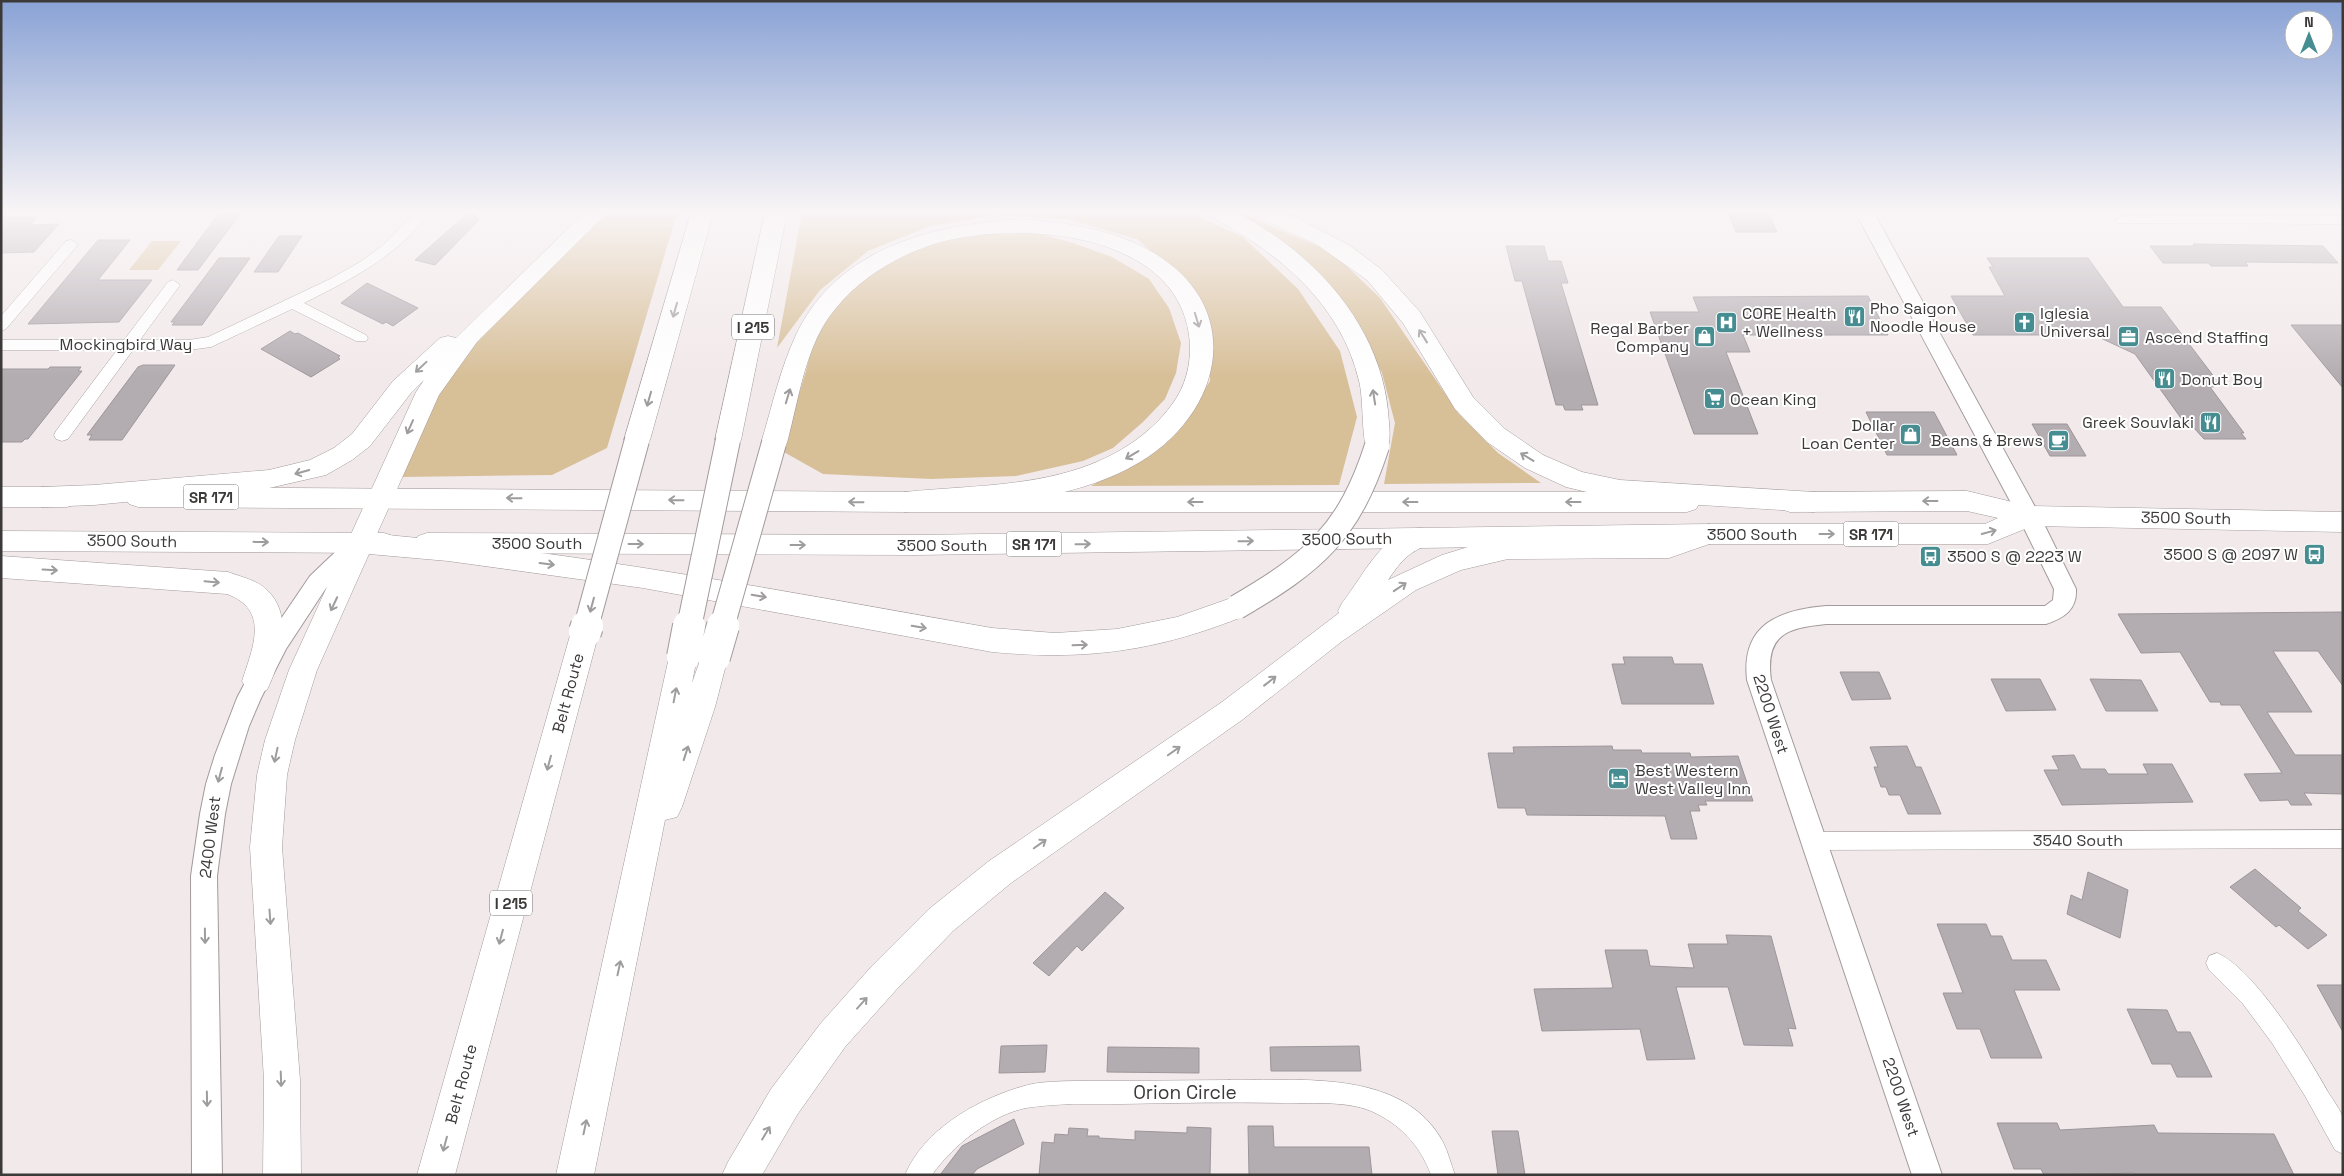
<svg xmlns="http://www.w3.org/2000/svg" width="2344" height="1176" viewBox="0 0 2344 1176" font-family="'Space Grotesk',sans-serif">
<rect width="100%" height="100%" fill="#f2e9ea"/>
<path fill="#d7bf98" d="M602,213H677L607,448L552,475L400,477L422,427L460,356L575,244Z
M802,213H1190L1243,237L1298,289L1340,351L1357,417L1339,485L1091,486L1173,437L1210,381L1211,328L1188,283L1137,239L1067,219L993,215L930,226L868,251L820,290L777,348Z
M1231,213H1240L1332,252L1380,298L1459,414L1498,453L1541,483L1384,484L1395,423L1382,373L1356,321Z
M994,234H1041L1073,243L1112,257L1149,279L1169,308L1181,343L1176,373L1165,399L1143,422L1113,448L1083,461L1016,476L931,479L823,474L782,451C790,424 798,397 806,371C809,359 812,345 817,334C851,265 922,240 994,234Z
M152,241H181L158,270H129Z"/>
<path fill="#b3acb1" stroke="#9c969a" d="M219,213H241L198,270H177Z
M468,213H472L479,220L435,265L415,260Z
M1728,213H1768L1777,232H1736Z
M1,217H37L30,225L59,224L34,252L1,253Z
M279,236H302L278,272H254Z
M98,240H130L98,280H152L119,322L28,324Z
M2193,244L2323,246L2338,263L2245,262L2248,266H2211L2208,263H2163L2150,246H2195Z
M1506,246H1544L1548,261H1561L1568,283H1561L1598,405H1581L1583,410H1565L1563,405H1556L1522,281H1515Z
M219,258H250L202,325H172L175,322H171Z
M1987,258H2088L2123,307H2161L2221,386L2210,387L2244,433H2241L2246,439H2204L2194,428H2188L2135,354L2094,335H1973L1951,296H2005L1989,267H1993Z
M367,283L418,308L393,326L386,322L383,324L341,303Z
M1868,296L1888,335H1743L1750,352H1726L1758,434H1694L1650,312H1699L1693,297Z
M2291,325H2343V388Z
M290,331L295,334L298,333L320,345L340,356L338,357L340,359L311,377L261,349Z
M143,365H175L122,440H89L92,435H87L138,367Z
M50,367H81L78,371H82L28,439H25L22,442H1V369H48Z
M1866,412H1934L1957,455H1887Z
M2032,424H2067L2086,456H2050Z
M2343,612V686L2318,651H2273L2312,712H2267L2295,755H2343V794L2304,793L2312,805H2291L2288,800L2260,801L2244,774L2282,773L2240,705H2221L2220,702H2210L2180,652L2141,653L2118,614Z
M1623,657H1672L1674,664H1702L1714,704H1622L1612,664H1625Z
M1840,672H1879L1891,699L1852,700Z
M1991,679H2040L2056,710L2006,711Z
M2090,679L2141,680L2158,711H2106Z
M1612,746L1613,750H1641L1642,753H1690L1691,757L1738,756L1753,801H1705L1707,805H1698L1700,811H1690L1697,839H1671L1665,816L1527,815L1525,808H1498L1488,753H1514L1513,747Z
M1907,746L1916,767H1921L1941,814H1908L1900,795H1889L1886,787H1881L1874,767H1878L1870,747Z
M2074,755L2081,769H2105L2108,774H2148L2143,764H2172L2193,802L2062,805L2044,770H2059L2052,756Z
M2255,869L2301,908L2298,911L2327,935L2308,949L2279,925L2276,927L2230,887Z
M2088,872L2128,890L2120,938L2067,914L2071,895L2082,900Z
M1105,892L1124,908L1082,951L1077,946L1049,976L1033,963Z
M1937,924H1986L1991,936H2002L2012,960H2046L2060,990H2014L2042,1058H1991L1980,1029H1957L1943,993H1963Z
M1726,935L1771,936L1796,1029L1788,1028L1793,1046L1744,1045L1728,987H1676L1695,1059L1647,1060L1640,1029L1542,1031L1534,989L1613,988L1605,950H1647L1650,966L1694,968L1688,944H1728Z
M2317,985H2343V1032Z
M2127,1009L2167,1010L2177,1032H2190L2212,1077H2177L2171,1064H2152Z
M1047,1045L1045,1072L999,1073L1001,1046Z
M1359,1046L1361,1071H1271L1270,1047Z
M1108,1047L1199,1048V1073L1107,1072Z
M1014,1119L1024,1144L977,1169L972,1175H940L962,1146Z
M1997,1123H2057L2060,1130L2154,1125L2158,1133L2274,1134L2294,1175H2135L2134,1173L2044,1175L2041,1169H2014Z
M1248,1126H1273L1274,1147H1369L1372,1175H1249Z
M1187,1127L1211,1128L1210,1175H1039L1042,1142L1054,1143L1055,1134L1068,1135L1069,1128L1088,1129L1087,1136H1099V1138L1135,1140V1131L1187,1133Z
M1492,1131H1518L1525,1175H1498Z"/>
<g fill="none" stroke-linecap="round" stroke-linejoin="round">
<defs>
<path id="minor" d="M415,213H429C398,256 350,280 304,303L366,335L368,338L366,341H356L292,309L211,347L189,350H133L68,439L62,441L56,439L54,435L56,431L117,350H1V340H124L168,282L173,280L180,285L140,340H189L208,337L330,279L360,262L382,246Z
M2122,216H2343V224L2117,223L2115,220Z
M71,240L78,244L76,247L6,329L1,331V316L66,241Z
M2343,830V848L1813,850L1806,848L1803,841L1806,834L1813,832Z
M2217,953C2254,968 2308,1056 2328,1092C2333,1100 2341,1110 2343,1119C2344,1130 2343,1143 2343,1154L2335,1150L2305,1096L2272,1043L2243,1004L2209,970L2206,963L2209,956Z
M1229,1080C1299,1081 1403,1068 1443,1142C1448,1152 1451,1164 1455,1175H1431C1420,1145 1400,1124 1371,1111C1344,1100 1309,1104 1280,1103C1227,1102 1174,1103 1121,1104C1090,1104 1057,1103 1026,1108C991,1115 952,1146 932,1175H905C924,1129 978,1099 1024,1086C1043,1080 1078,1081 1100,1081C1143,1081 1186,1080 1229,1080Z"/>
<path id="tertiary" d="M1856,213H1874L2040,516L2076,589C2077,610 2064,618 2046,624H1826C1786,628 1765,635 1771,680L1942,1175H1912L1747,680C1741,625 1778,610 1826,606H2045L2053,600L2054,589L2018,516Z
M359,535L367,537L370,543L367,549L326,588L286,649L261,698L249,726L231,784L225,814L217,876L222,1175H192L191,876L200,814L206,784L215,755L237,698L270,635L310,576L351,537Z"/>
<path id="primary" d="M1,487H67L76,490L80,497L76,504L67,507H1Z
M138,487L905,492H1687L1696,495L1700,502L1696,509L1687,512H905L138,507L129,504L125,497L129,490Z
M1967,491L2029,506L2343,512V532L2032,526L1988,544H1709L914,555L427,553L418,550L414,543L418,536L427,533L914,535L1709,524H1985L1998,518L1967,511L1790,512L1781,509L1777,502L1781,495L1790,492Z
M1,531L384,533L393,536L397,543L393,550L384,553L1,551Z
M1,556L228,572C241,577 257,580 267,590C294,615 281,661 267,690L257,693L247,690L242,681C253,647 270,610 227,594L1,578Z"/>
<path id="motorway" d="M584,213H607L477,342L439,395L377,534C584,553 788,592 992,628L1055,633L1117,629L1177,617L1237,596L1247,599L1251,607L1247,615C1158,651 1087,661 992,652L643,588L448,561L369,554L317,670L295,740L287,775L282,847L300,1080L301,1175H263L264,1080L250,847L257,775L265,740L289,670L416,392L424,380L411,393L370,446L352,460L326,475L269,488L94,505L42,507L33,504L29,497L33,490L42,487L94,485L269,470L310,460L334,448L352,434L393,381L440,338L448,336L456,338Z
M691,213H713L650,440L646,446L637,449L628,446L624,440Z
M765,213H787L741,440L737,446L728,449L719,446L715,440Z
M1210,213C1218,213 1229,211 1236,213C1247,216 1257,225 1266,230C1329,270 1381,336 1388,411C1389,424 1392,441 1386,452L1377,455L1368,452C1361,440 1364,399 1359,381C1341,304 1279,253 1213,218Z
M1255,213H1284L1293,216L1349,245L1382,270L1420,312L1473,397L1505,429L1543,455L1582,472L1620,480L1814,492L1823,495L1827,502L1823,509L1814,512L1620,500L1566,487L1525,468L1487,442L1455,409L1403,323L1367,280L1316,244L1259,218Z
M1023,219C1069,223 1114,229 1154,253C1246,308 1223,412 1140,462C1070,504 984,503 905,512L896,509L892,502L896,495L905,492C963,486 1025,487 1081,468C1119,455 1155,432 1177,397C1188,379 1192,356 1189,335C1175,231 1019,221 941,242C902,253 862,276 836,308C805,344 799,399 787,443L783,449L774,452L765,449L761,443C772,407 780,369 796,335C837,247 935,224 1023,219Z
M1709,524L1718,527L1722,534L1718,541L1669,558L1508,559L1461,570L1416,590L1341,642L1242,720L1011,883L953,931L896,990L845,1047L797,1115L762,1175H722L728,1162L771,1089L821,1023L872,966L929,909L989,861L1222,702L1339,613L1338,611L1342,603C1363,577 1390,517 1431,530L1435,537L1431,544C1409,551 1401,561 1388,580L1442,555L1478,544L1508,539L1668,538Z
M585,621L595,624L599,632L455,1175H417L571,632L575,624Z
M683,645L693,649L697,657L692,683L704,649L714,645L724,649L728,657L715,707L682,807L677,817L665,820L594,1175H556L669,657L673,649Z"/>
</defs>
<use href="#minor" stroke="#a39a9b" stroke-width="1"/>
<use href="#tertiary" stroke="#a39a9b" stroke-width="2"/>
<use href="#primary" stroke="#a39a9b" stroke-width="1"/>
<use href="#motorway" stroke="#a39a9b" stroke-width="1"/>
<use href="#minor" fill="#fff" fill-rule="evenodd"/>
<use href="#tertiary" fill="#fff" fill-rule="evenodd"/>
<use href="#primary" fill="#fff" fill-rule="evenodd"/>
<use href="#motorway" fill="#fff" fill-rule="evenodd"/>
<defs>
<path id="motorway-bridge-far1" d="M1237,607C1314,562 1349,533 1377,446
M586,627L637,440
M689,627L728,440
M722,627L774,443"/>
<path id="motorway-bridge" d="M585,632L587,626
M683,657L689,626
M714,657L723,626"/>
</defs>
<use href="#motorway-bridge-far1" stroke="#a39a9b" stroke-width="26" stroke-linecap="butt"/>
<use href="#motorway-bridge" stroke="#a39a9b" stroke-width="34" stroke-linecap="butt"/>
<use href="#motorway-bridge-far1" stroke="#fff" stroke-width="24"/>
<use href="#motorway-bridge" stroke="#fff" stroke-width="32"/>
</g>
<defs><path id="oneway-shaft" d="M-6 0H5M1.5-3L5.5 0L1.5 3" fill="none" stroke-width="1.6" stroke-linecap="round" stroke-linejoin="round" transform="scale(1.25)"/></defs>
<g stroke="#9e9c9c">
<use href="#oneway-shaft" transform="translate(675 310) rotate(106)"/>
<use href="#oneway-shaft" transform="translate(1197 320) rotate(73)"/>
<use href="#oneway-shaft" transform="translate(1423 336) rotate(-122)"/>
<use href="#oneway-shaft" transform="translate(421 367) rotate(137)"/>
<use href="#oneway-shaft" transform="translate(788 396) rotate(-73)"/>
<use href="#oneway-shaft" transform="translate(1374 397) rotate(-99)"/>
<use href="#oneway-shaft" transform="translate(649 399) rotate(106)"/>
<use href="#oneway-shaft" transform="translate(410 427) rotate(114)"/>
<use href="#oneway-shaft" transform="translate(1132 455) rotate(149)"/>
<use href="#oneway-shaft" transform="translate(1527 457) rotate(-149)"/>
<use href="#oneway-shaft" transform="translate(302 472) rotate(164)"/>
<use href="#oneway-shaft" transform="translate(514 498) rotate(-179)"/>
<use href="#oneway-shaft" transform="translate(676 500) rotate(-179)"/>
<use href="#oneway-shaft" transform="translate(1930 501) rotate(180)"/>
<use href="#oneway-shaft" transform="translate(856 502) rotate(-179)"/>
<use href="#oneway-shaft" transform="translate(1195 502) rotate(180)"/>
<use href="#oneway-shaft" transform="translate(1410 502) rotate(180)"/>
<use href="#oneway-shaft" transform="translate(1573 502) rotate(180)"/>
<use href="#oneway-shaft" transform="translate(1989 532) rotate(-15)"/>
<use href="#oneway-shaft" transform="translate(1827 534)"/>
<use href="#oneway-shaft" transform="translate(1246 541) rotate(-1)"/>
<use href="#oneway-shaft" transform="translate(261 542) rotate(1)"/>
<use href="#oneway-shaft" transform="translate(636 544)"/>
<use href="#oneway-shaft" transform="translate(1083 544) rotate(-1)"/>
<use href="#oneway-shaft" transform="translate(798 545)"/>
<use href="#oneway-shaft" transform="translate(547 564) rotate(7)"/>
<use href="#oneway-shaft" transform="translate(50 570) rotate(3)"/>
<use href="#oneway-shaft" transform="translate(212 582) rotate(5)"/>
<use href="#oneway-shaft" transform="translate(1400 587) rotate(-34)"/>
<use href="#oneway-shaft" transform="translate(759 596) rotate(10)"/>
<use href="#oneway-shaft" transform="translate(334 604) rotate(115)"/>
<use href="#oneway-shaft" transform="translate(592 605) rotate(105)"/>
<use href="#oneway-shaft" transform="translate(919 627) rotate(10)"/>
<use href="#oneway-shaft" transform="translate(1080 645) rotate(-2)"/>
<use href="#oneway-shaft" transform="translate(1270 681) rotate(-38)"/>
<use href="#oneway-shaft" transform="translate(675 695) rotate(-79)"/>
<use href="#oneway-shaft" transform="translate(1174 751) rotate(-35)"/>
<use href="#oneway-shaft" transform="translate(686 753) rotate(-72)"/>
<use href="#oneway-shaft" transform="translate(276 755) rotate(102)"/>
<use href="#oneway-shaft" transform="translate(549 763) rotate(105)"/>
<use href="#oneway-shaft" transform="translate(220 775) rotate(105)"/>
<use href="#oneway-shaft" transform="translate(1040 844) rotate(-35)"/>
<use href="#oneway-shaft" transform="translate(270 917) rotate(86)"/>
<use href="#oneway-shaft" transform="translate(205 936) rotate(89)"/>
<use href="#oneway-shaft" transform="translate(501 937) rotate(105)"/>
<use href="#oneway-shaft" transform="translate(619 968) rotate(-78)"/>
<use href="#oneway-shaft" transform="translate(862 1003) rotate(-48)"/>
<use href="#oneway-shaft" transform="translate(281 1079) rotate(88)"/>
<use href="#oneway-shaft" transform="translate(207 1099) rotate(89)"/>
<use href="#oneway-shaft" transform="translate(585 1127) rotate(-78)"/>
<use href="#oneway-shaft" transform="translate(766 1133) rotate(-59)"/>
<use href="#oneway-shaft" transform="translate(445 1144) rotate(105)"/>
</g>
<linearGradient id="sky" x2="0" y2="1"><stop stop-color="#89a2d5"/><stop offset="0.56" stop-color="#f9f5f6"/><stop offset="1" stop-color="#f9f5f6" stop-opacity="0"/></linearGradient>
<rect width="2344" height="377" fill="url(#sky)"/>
<defs>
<symbol id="restaurant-square" viewBox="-11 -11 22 22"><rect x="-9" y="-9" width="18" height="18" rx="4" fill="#458d91" stroke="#fff"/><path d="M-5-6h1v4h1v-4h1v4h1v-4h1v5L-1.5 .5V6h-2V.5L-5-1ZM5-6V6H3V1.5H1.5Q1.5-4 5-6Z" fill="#fff"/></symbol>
<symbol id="hospital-square" viewBox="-11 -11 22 22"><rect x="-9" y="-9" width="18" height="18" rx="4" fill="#458d91" stroke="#fff"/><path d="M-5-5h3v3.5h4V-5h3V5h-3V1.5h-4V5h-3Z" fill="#fff"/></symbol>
<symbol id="church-square" viewBox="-11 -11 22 22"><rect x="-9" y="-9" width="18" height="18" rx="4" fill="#458d91" stroke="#fff"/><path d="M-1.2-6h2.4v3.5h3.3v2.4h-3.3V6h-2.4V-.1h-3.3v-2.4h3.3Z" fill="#fff"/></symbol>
<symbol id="shop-square" viewBox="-11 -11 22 22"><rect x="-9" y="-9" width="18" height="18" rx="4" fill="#458d91" stroke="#fff"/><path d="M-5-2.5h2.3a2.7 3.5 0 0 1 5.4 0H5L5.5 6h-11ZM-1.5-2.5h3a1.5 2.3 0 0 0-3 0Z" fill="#fff"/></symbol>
<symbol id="office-square" viewBox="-11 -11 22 22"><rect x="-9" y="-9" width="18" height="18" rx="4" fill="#458d91" stroke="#fff"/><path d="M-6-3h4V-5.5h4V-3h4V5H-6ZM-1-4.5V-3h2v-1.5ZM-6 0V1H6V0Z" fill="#fff"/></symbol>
<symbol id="supermarket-square" viewBox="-11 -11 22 22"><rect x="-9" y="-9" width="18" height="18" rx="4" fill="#458d91" stroke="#fff"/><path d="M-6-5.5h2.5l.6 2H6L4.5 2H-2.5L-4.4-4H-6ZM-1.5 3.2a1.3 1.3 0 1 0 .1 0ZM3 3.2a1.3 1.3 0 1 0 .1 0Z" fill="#fff"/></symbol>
<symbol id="cafe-square" viewBox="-11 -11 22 22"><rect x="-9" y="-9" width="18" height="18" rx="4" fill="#458d91" stroke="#fff"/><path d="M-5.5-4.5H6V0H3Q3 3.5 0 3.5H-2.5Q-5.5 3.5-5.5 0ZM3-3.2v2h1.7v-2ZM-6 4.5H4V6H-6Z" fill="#fff"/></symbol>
<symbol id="bus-square" viewBox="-11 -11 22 22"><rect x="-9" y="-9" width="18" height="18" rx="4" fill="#458d91" stroke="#fff"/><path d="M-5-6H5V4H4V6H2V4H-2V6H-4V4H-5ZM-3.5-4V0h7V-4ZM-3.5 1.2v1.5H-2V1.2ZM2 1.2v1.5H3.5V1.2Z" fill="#fff"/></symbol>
<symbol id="hotel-square" viewBox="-11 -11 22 22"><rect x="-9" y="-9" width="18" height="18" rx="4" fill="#458d91" stroke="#fff"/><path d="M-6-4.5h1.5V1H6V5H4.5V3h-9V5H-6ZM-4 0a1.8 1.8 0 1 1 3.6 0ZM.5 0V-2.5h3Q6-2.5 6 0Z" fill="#fff"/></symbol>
</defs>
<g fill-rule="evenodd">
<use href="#restaurant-square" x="1842" y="304" width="25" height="25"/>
<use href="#hospital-square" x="1714" y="310" width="25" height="25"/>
<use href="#church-square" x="2012" y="310" width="25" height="25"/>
<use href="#shop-square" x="1692" y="324" width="25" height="25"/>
<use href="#office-square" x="2116" y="324" width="25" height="25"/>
<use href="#restaurant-square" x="2152" y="366" width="25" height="25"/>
<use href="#supermarket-square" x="1702" y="386" width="25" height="25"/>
<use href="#restaurant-square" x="2198" y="410" width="25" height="25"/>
<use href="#shop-square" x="1898" y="422" width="25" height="25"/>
<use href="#cafe-square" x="2046" y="428" width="25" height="25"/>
<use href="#bus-square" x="2302" y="542" width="25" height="25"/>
<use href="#bus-square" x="1918" y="544" width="25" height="25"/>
<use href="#hotel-square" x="1606" y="766" width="25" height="25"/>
</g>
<g text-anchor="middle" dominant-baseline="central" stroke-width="4" stroke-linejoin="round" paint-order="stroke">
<g fill="#fff" stroke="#767474" stroke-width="1">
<rect x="732" y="314.5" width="42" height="25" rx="4"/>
<rect x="183.5" y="484.5" width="55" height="25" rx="4"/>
<rect x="1843.5" y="521.5" width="55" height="25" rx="4"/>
<rect x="1006.5" y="531.5" width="55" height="25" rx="4"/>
<rect x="490" y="890.5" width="42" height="25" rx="4"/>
</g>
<g font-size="15" font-weight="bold" fill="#3c3939">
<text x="753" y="327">I 215</text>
<text x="211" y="497">SR 171</text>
<text x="1871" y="534">SR 171</text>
<text x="1034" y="544">SR 171</text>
<text x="511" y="903">I 215</text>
</g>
<g font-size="16" fill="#3c3939" stroke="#fff" text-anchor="start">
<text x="1870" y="308">Pho Saigon<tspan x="1870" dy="18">Noodle House</tspan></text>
<text x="1742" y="313">CORE Health<tspan x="1742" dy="18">+ Wellness</tspan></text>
<text x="2040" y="313">Iglesia<tspan x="2040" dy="18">Universal</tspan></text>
<text x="1689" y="328" text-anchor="end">Regal Barber<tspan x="1689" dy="18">Company</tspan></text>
<text x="2145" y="337">Ascend Staffing</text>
<text x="2181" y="379">Donut Boy</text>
<text x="1730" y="399">Ocean King</text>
<text x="2194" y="422" text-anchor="end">Greek Souvlaki</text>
<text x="1895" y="425" text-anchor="end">Dollar<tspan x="1895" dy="18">Loan Center</tspan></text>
<text x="2043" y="440" text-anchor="end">Beans &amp; Brews</text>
<text x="2298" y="554" text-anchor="end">3500 S @ 2097 W</text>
<text x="1947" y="556">3500 S @ 2223 W</text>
<text x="1635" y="770">Best Western<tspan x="1635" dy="18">West Valley Inn</tspan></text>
</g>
<g font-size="16" fill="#3c3939" stroke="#fff">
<text x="126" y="344">Mockingbird Way</text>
<text transform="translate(2186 518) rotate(1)">3500 South</text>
<text x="1752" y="534">3500 South</text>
<text transform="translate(1347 539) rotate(-1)">3500 South</text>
<text transform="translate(132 541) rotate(1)">3500 South</text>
<text x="537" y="543">3500 South</text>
<text x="942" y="545">3500 South</text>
<text transform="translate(568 693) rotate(-75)">Belt Route</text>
<text transform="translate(1771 714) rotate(72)">2200 West</text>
<text transform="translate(210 837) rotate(-83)">2400 West</text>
<text x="2078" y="840">3540 South</text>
<text transform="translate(461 1084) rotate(-75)">Belt Route</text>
<text transform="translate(1901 1097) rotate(71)">2200 West</text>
</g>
<g font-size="19" fill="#3c3939" stroke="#fff">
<text x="1185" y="1092">Orion Circle</text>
</g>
</g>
<rect width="2344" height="1176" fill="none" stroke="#3c3939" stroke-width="5"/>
<g transform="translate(2309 35)"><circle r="24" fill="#ffffff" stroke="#b1b0b0"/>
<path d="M0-4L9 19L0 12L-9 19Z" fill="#458d91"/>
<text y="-8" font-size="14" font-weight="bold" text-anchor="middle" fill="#3c3939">N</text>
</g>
</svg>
